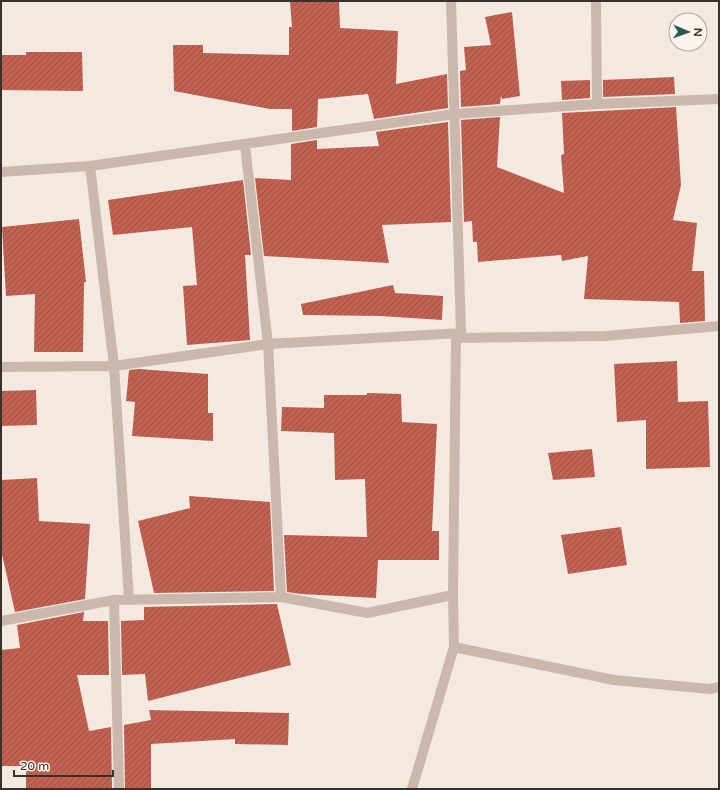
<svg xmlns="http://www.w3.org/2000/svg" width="720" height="790" viewBox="0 0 720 790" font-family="'Varela Round',sans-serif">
<defs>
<pattern id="building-hatch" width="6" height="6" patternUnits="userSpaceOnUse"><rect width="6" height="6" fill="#c06152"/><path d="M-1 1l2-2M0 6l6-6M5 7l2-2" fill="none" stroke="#9d5044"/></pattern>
</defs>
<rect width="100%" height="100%" fill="#f3e9e1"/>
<path fill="url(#building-hatch)" d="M290,1H339L340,28L398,31L396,84L447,74L448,108L374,119L368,94L318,99L317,127L292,131V109H270L174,91L173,45H203V53L289,55V27H292Z
M512,12L520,96L502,99L501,96L500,104L461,107L460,71L466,70L464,47L491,45L485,17Z
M26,52H82L83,91L1,90V55H26Z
M674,77L675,94L603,97V80Z
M590,80V98L562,100L561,81Z
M676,107L681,185L673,220L697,223L692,271H704L705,321L680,323L679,302L584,299L588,256L562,261L561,255L478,262L477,242H473L472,221L464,222L461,120L500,117L497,167L564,193L561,155L564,154L562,113Z
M448,122L451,222L382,225L389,263L264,256L255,178L291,180V144L317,140V149L379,146L376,132Z
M243,180L251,255H245L250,340L187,345L183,286L197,285L192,227L113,235L108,200Z
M79,219L86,282H84L83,352H34L35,294L6,296L2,227Z
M393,285L395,293L443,296L442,320L381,316L303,315L301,304Z
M677,361L678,402L708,401L710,467L646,469V420L617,422L614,364Z
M138,369L208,374V413H213V441L132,436L135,402L126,401L129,370Z
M36,390L37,425L1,426V391Z
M367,393L401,394L402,422L437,424L432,531H439V560H378L376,598L301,594L287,592L284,535L367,537L365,479L335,480L334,433L281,431L282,407L324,408V395H367Z
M592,449L595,477L553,480L548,453Z
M37,478L39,521L90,524L85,599L15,612L1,550V480Z
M189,496L270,502L274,591L154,593L138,521L190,508Z
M621,527L627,565L568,574L561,535Z
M277,604L291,665L148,701L145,674L122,675L121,621L144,620V607Z
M84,612L83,621H108L109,675H77L89,731L111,727L112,789H26V766H1V650L20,648L17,625Z
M149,710L289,713L288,745L235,744V739L151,744V789H125L124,725L151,720Z"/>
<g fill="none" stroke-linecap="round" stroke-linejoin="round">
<path stroke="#cbb8ad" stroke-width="10" d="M451,1L461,333L456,338L453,595L454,647L614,680L710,689L719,687
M596,1L597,104
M245,145L268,344L281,597
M90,166L114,366L129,599
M1,172L90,166L455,114L597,104L719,99
M456,338L606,336L719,326
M1,367L114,366L268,344L461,333
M114,600L119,789
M1,621L114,600L281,597L367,613L453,595
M412,789L454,647"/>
</g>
<rect width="720" height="790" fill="none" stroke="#392f2c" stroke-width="4"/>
<g transform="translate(688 32) rotate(92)"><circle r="19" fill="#faf3ee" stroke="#ada5a0"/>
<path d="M0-3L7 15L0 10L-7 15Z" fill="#235a58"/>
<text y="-6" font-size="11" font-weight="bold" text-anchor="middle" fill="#392f2c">N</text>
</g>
<path d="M14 770v6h99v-6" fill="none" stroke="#392f2c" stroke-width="2"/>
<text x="20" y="770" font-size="12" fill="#392f2c" stroke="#faf3ee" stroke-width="3" paint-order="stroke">20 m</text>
</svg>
